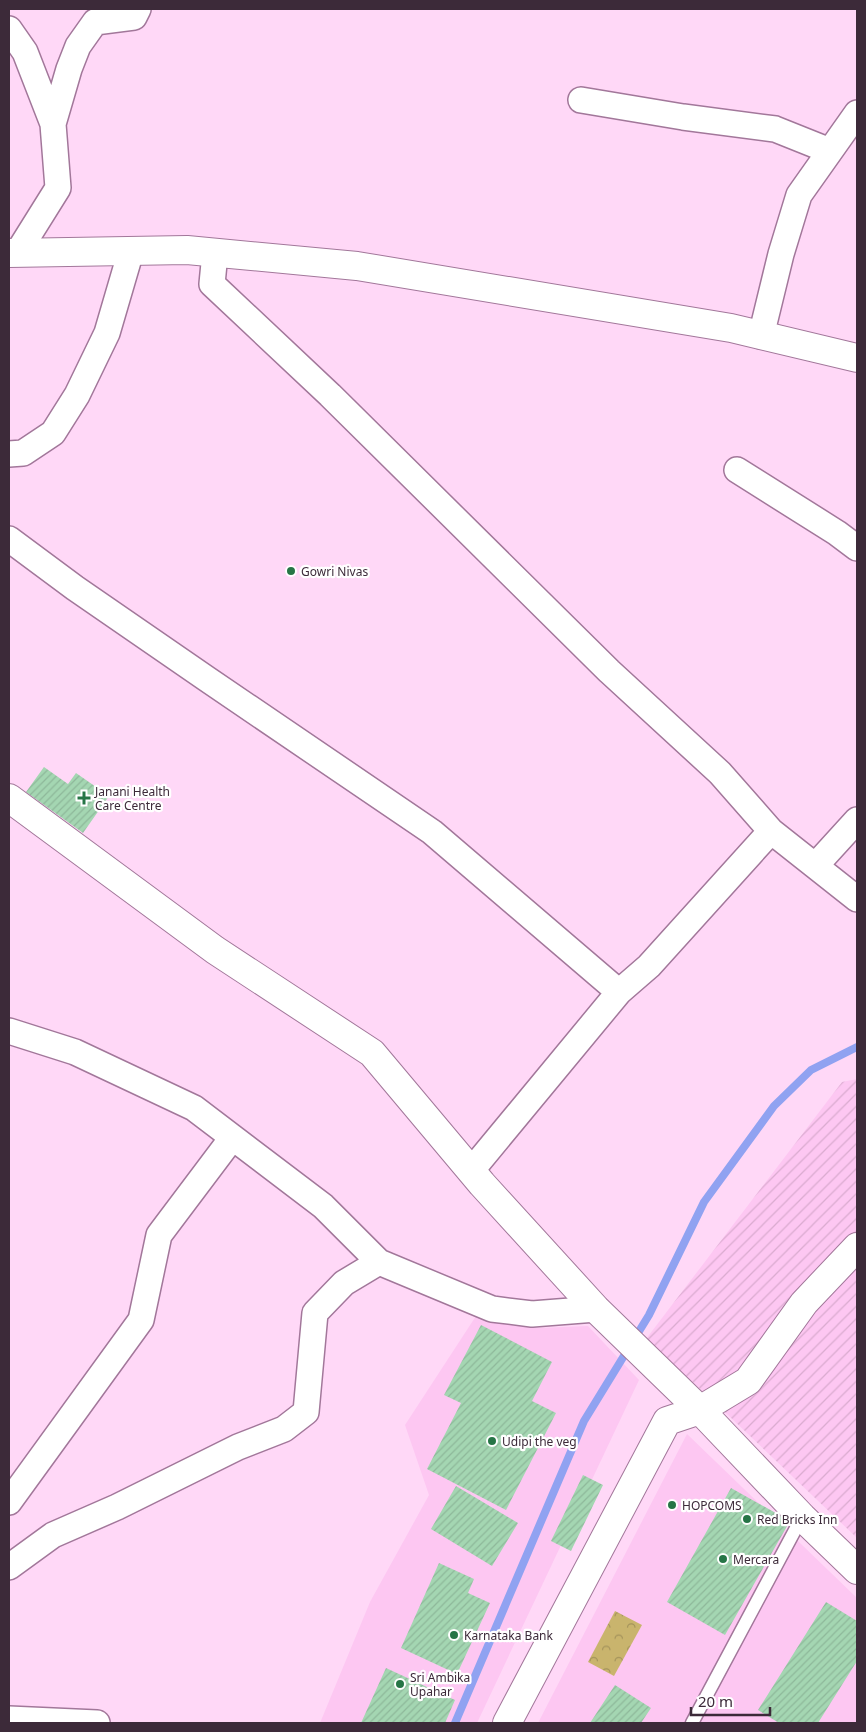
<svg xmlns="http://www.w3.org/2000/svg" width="866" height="1732" viewBox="0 0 866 1732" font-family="'Noto Sans',sans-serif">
<defs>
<pattern id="industrial-furrows" width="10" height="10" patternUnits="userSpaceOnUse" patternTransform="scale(1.25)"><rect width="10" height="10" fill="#fdc7f2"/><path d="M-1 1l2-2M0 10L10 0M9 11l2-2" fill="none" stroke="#daabd0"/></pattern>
<pattern id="forest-crowns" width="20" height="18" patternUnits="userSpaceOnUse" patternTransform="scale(1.25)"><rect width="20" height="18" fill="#c9b46d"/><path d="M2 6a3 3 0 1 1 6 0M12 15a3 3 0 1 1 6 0" fill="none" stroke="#a4935b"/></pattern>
<pattern id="building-hatch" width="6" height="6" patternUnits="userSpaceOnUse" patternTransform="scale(1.25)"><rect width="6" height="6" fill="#a4d6b2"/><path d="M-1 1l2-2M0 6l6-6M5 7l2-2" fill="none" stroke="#8eb89a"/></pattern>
</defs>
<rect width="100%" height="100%" fill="#ffd8f7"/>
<path fill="#fdc7f2" d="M476,1316L539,1328L588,1326L639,1380L477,1723H320L370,1602L429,1495L405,1425Z
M687,1434L857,1598V1723H538Z"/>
<path fill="url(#industrial-furrows)" d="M857,1079V1538L707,1395L646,1339L842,1082Z"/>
<path fill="url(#forest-crowns)" d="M615,1611L642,1625L614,1676L588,1662Z"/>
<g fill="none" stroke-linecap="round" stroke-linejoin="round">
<path stroke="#90a2f1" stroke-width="8" d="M455,1723L584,1421L649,1315L704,1202L774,1106L811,1070L857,1047"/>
</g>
<path fill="url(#building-hatch)" d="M44,767L68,784L76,773L109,796L83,833L26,792Z
M481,1325L552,1362L532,1401L556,1413L506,1510L427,1469L461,1403L444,1395Z
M583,1475L603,1485L571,1551L551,1541Z
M456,1486L518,1523L492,1566L431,1529Z
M731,1488L790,1521L725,1635L667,1602Z
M439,1563L474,1579L468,1593L490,1603L457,1674L401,1648Z
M826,1602L857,1621V1661L818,1723H779L758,1710Z
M386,1668L455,1700L445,1723H361Z
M615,1685L651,1708L641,1723H590Z"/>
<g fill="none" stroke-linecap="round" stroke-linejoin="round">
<defs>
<path id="lane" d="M692,1723L802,1517"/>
<path id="street" d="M9,29L25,52L53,124L58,188L18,252
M581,100L683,117L775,129L830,151
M53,124L69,69L78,46L95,22L134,17L138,9
M215,253L212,284L330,395L609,671L720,773L771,831L857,899
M761,336L781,254L799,195L857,113
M9,454L23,453L53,433L77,395L107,333L131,251
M737,470L837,533L857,548
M9,539L75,588L207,679L432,832L619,992
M816,865L857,820
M9,1031L75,1052L194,1108L323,1206L379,1262L492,1309L532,1314L596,1309
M471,1171L619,992L649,966L771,831
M9,1502L141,1320L159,1235L232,1138
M9,1567L53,1535L117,1507L238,1447L284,1429L306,1412L315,1313L344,1283L379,1262
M9,1719L97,1723"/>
<path id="secondary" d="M9,253L187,250L357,266L731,328L857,358
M9,798L215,950L372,1053L482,1184L596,1309L700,1410L802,1517L857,1570
M507,1723L667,1421L700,1410L748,1381L804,1303L857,1247"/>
</defs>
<use href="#lane" stroke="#a2779a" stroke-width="15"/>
<use href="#street" stroke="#a2779a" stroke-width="28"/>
<use href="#secondary" stroke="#a2779a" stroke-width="30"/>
<use href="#lane" stroke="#fff" stroke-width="12"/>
<use href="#street" stroke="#fff" stroke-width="25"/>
<use href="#secondary" stroke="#fff" stroke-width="28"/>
</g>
<g fill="#267546" stroke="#fff" stroke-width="2">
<circle cx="291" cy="571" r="5"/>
<path d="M81.5 790.5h5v5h5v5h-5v5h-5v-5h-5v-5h5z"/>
<circle cx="492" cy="1441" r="5"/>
<circle cx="672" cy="1505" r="5"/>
<circle cx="747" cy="1519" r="5"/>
<circle cx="723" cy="1559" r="5"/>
<circle cx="454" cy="1635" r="5"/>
<circle cx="400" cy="1684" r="5"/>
</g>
<g text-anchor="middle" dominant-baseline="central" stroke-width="4.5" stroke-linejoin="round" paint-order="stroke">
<g font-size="12" fill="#3c2a39" stroke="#fff" text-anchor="start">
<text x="301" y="571">Gowri Nivas</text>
<text x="95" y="791">Janani Health<tspan x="95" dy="14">Care Centre</tspan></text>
<text x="502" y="1441">Udipi the veg</text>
<text x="682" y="1505">HOPCOMS</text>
<text x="757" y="1519">Red Bricks Inn</text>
<text x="733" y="1559">Mercara</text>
<text x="464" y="1635">Karnataka Bank</text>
<text x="410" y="1677">Sri Ambika<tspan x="410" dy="14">Upahar</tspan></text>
</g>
</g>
<rect width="866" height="1732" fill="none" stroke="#3c2a39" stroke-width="20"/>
<path d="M691 1707v8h79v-8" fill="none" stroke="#3c2a39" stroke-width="2.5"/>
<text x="698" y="1707" font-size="15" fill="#3c2a39" stroke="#ffffff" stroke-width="4" paint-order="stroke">20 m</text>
</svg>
